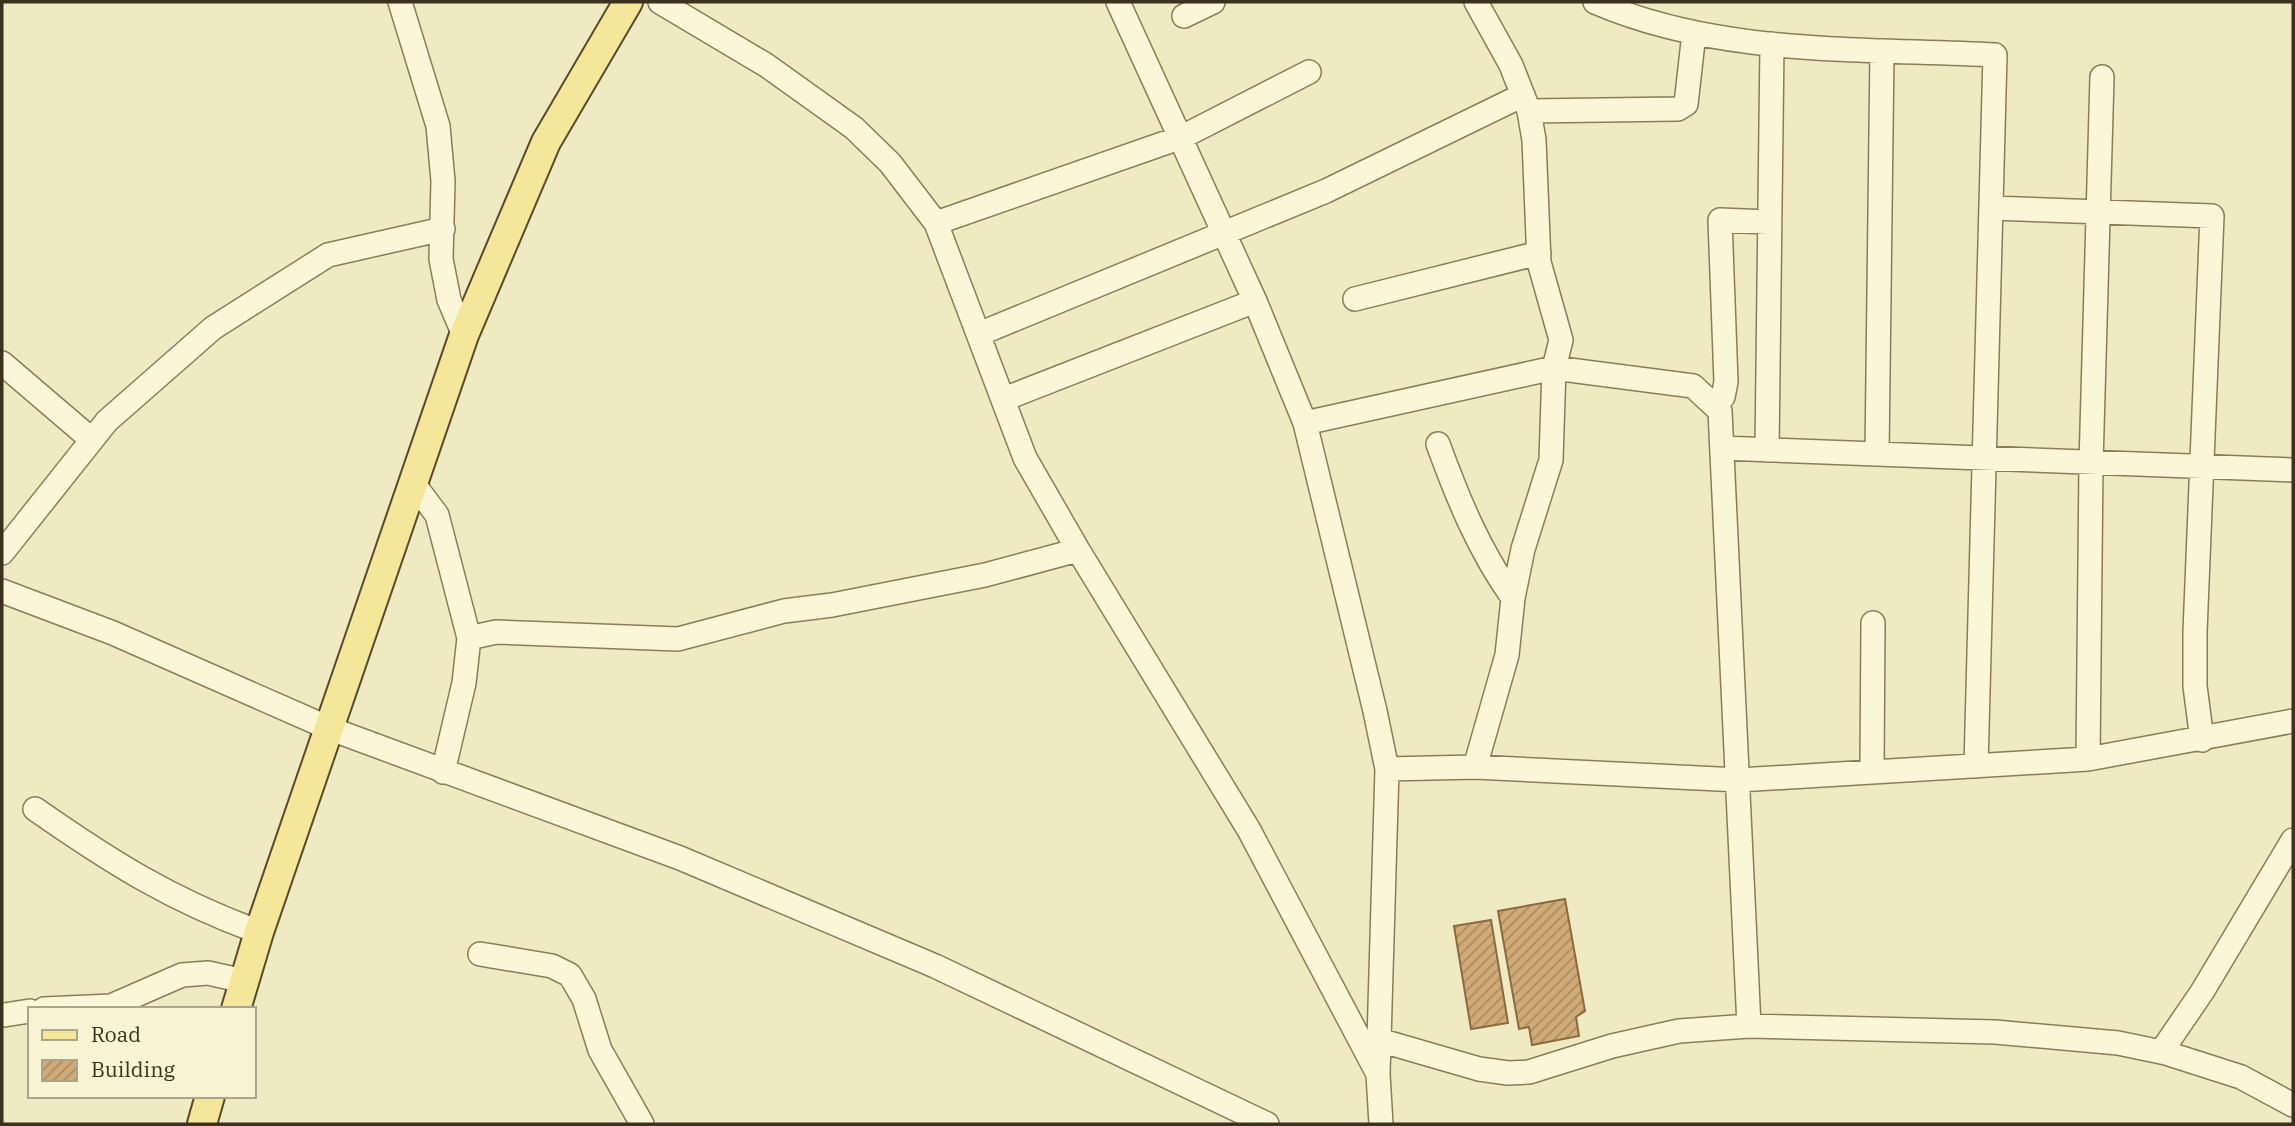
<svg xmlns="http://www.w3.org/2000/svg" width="2295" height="1126" viewBox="0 0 2295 1126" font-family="'IBM Plex Serif',serif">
<defs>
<pattern id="building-hatch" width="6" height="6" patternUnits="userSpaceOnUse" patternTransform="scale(1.75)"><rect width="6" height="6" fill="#d0ab78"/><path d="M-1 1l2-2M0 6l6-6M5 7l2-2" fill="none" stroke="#aa8c62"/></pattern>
</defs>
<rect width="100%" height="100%" fill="#f0eac3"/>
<path fill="url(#building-hatch)" stroke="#8c6a3e" stroke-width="2" d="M1565,899L1585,1011L1576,1017L1579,1036L1532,1045L1529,1027L1519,1029L1498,911Z
M1491,920L1508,1023L1471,1029L1454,926Z"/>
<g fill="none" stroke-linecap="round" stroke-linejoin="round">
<defs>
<path id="minor" d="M400,2L438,126L443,181L441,259L449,300L464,335
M660,2L766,65L854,128L890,163L936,223L1025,458L1078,550L1249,830L1378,1074
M1118,2L1255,301L1305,423L1375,711L1387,769L1378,1074L1381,1124
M1595,2C1720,56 1861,48 1995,55L1976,766
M1184,16L1213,2
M1529,111L1678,109L1686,104L1694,33
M1991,208L2212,216L2195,632V686L2202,740
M936,223L1182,137L1309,72
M1355,299L1539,253
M979,334L1326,191L1523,95
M2,363L92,440
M1004,399L1255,301
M1715,404L1723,397L1726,382L1720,220L1769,222
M1305,423L1554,368L1693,386L1720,411L1749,1026
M1438,444C1458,499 1479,550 1513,598
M1722,448L2293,470
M1767,450L1772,44
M1877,454L1882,51
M413,483L437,515L469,638L464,683L443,772
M2,553L107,421L213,328L328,255L443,229
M2,591L113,633L331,729L680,858L935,966L1267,1124
M469,638L496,632L678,639L784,611L832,605L985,575L1078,550
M2088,759L2091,464L2102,77
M1475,767L1507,655L1513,598L1523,549L1551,460L1554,368L1561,340L1539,262L1534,140L1529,111L1511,65L1476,2
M1387,769L1475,767L1739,780L2088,759L2293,721
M1872,770L1873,623
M35,809C111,862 171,900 259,932
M480,954L552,966L570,975L584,999L600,1050L642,1124
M44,1009L111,1006L182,975L208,973L244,981
M4,1015L30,1011
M1379,1040L1479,1069L1508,1073L1529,1072L1612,1046L1679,1031L1749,1026L1995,1032L2118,1043L2166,1053L2241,1077L2293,1105
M2161,1052L2202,992L2293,840"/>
<path id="major" d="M236,1009L259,932L464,335L546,142L628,2
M202,1124L210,1096"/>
</defs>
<use href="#minor" stroke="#8b7c59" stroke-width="26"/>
<use href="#major" stroke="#59492d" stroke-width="32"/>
<use href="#minor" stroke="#faf6d7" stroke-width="23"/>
<use href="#major" stroke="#f5e79a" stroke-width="28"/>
</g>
<rect width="2295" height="1126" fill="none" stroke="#3b311e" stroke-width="7"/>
<rect x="28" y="1007" width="228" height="91" fill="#f7f3d3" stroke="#aca58b" stroke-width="2"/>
<rect x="42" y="1030" width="35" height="10" fill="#f5e79a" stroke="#aca58b" stroke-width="2"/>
<text x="91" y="1042" font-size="21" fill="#3b311e">Road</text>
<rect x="42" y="1060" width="35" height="21" fill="url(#building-hatch)" stroke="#aca58b" stroke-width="2"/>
<text x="91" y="1077" font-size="21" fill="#3b311e">Building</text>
</svg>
